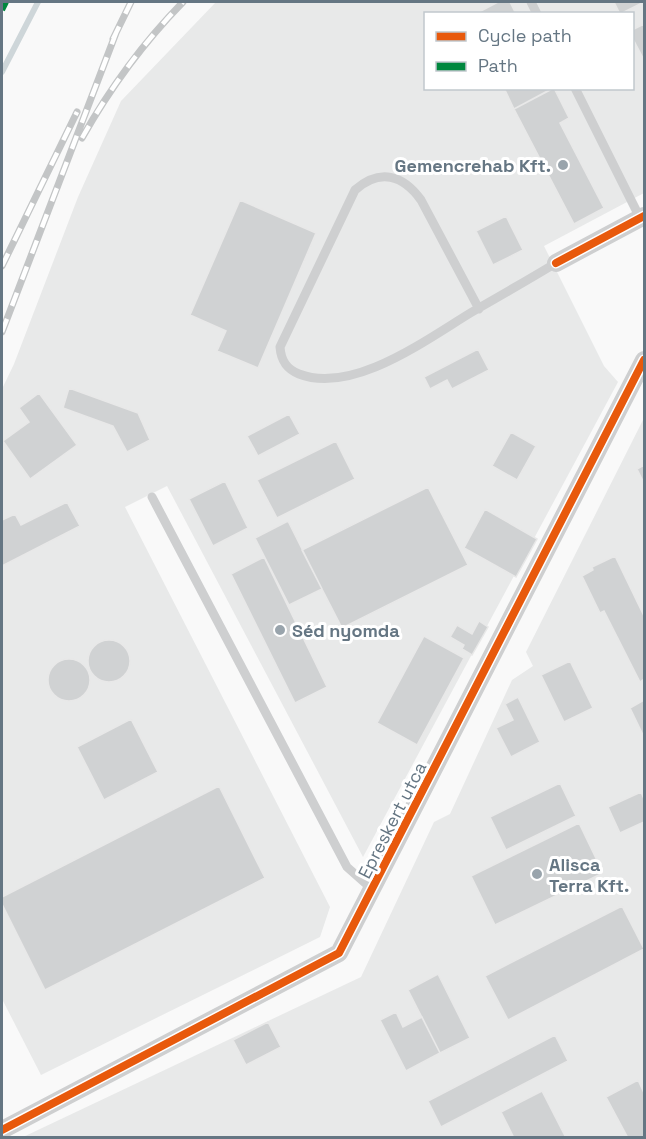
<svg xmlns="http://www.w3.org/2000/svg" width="646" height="1139" viewBox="0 0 646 1139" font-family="'Space Grotesk',sans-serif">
<rect width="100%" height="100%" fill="#f9f9f9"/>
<path fill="#e8e9e9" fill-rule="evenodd" d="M216,2H644V193L544,246L604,366L618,382L363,857L167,486L125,507L330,907L320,937L41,1075L2,999V389L14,364L78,197L121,101ZM426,14H632V88H426Z
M644,418V1137L21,1138L361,977L434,822L450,814L512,680L533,666L526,652Z"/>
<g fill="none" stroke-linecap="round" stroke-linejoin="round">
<path stroke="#ced6d9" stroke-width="6" d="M2,72L38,2"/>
</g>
<path fill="#d0d2d3" stroke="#e8e8e8" stroke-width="1.5" d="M498,2H510L516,14H475Z
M614,2H644L620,14Z
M644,24V60L632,37V30Z
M504,88H553L514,109Z
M554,88L569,118L560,123L604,208L574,224L514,109Z
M240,200L316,233L258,368L217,351L226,331L190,315Z
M506,216L523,250L493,265L476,231Z
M478,349L489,370L452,389L447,380L430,389L424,377Z
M69,388L138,413L150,440L127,452L113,426L63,408Z
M39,393L77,445L30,479L3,441L29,422L19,408Z
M289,414L300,434L258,456L247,436Z
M511,432L536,446L517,480L492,466Z
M336,441L355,479L277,518L257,480Z
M644,465V483L637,469Z
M225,481L248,528L213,546L189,499Z
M428,487L468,565L342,628L302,550Z
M67,502L80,526L2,566V520L15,514L21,525Z
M485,509L537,539L516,577L464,548Z
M288,521L322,589L289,605L255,538Z
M615,556L644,616V679L640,682L604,611L600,613L582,576L593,570L592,567Z
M264,557L327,687L295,703L231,574Z
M479,621L488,627L472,655L462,649L464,645L450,637L457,625L472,634Z
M424,636L464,658L417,745L377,723Z
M88 661a21 21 0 1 1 42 0a21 21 0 1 1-42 0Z
M48 680a21 21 0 1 1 42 0a21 21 0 1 1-42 0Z
M570,661L593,708L564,722L541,675Z
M518,697L540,742L511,757L496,728L513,720L505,704Z
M644,700V737L630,708Z
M131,719L158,772L104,800L77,747Z
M560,783L576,816L506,850L490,817Z
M219,786L265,878L45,990L2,904V897Z
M641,792L644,799V822L620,833L608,807Z
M579,823L603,873L495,925L471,876Z
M622,906L644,949L508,1020L485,976Z
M438,974L470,1038L440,1053L408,990Z
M396,1012L403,1027L422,1017L440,1053L406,1071L380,1020Z
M268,1022L281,1047L246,1065L233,1040Z
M555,1035L568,1061L441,1127L428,1101Z
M638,1080L644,1093V1138H628L606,1097Z
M542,1091L566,1138H514L501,1112Z"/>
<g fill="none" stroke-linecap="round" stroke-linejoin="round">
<path stroke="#cecfd0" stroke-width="9" d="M531,2L537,14
M575,88L640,218
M479,309L421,200C403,175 380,168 355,190L280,347C281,360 286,369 299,374C353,395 427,339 472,312C500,296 528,280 556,263
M152,497L347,867L373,890"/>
<path stroke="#cecfd0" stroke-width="18" d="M556,263L644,216
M2,1130L339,953L644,360"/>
<defs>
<path id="rail" d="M113,39L131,2
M82,138C110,88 143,43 183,2
M2,266L77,112
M2,332L116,33"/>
</defs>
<use href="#rail" stroke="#c3c5c6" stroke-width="7"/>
<use href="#rail" stroke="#fff" stroke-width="4.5" stroke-dasharray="14" stroke-linecap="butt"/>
<path stroke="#00873e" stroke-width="6" stroke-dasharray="12 6" stroke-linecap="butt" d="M2,10L6,2"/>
<defs>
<path id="cycleway" d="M556,263L644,216
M2,1130L339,953L644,360"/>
</defs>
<use href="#cycleway" stroke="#fff" stroke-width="11"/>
<use href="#cycleway" stroke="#e8590c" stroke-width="8"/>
</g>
<g fill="#99a4ac" stroke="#fff" stroke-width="2">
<circle cx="563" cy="165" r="6"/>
<circle cx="280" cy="630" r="6"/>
<circle cx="537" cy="874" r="6"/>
</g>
<g text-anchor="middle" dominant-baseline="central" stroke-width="6" stroke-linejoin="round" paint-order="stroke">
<g font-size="18" font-weight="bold" fill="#657683" stroke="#fff" text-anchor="start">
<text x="551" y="165" text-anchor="end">Gemencrehab Kft.</text>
<text x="292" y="630">Séd nyomda</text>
<text x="549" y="864">Alisca<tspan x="549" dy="21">Terra Kft.</tspan></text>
</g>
<g font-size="18" fill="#657683" stroke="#fff">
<text transform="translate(392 820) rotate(-63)">Epreskert utca</text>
</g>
</g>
<rect width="646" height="1139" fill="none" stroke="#657683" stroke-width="6"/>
<rect x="424" y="12" width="210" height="78" fill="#ffffff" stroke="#c1c8cd" stroke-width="1.5"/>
<rect x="436" y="32" width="30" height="9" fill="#e8590c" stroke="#c1c8cd" stroke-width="1.5"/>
<text x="478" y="42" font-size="18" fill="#657683">Cycle path</text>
<rect x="436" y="62" width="30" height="9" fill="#00873e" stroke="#c1c8cd" stroke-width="1.5"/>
<text x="478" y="72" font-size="18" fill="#657683">Path</text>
</svg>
